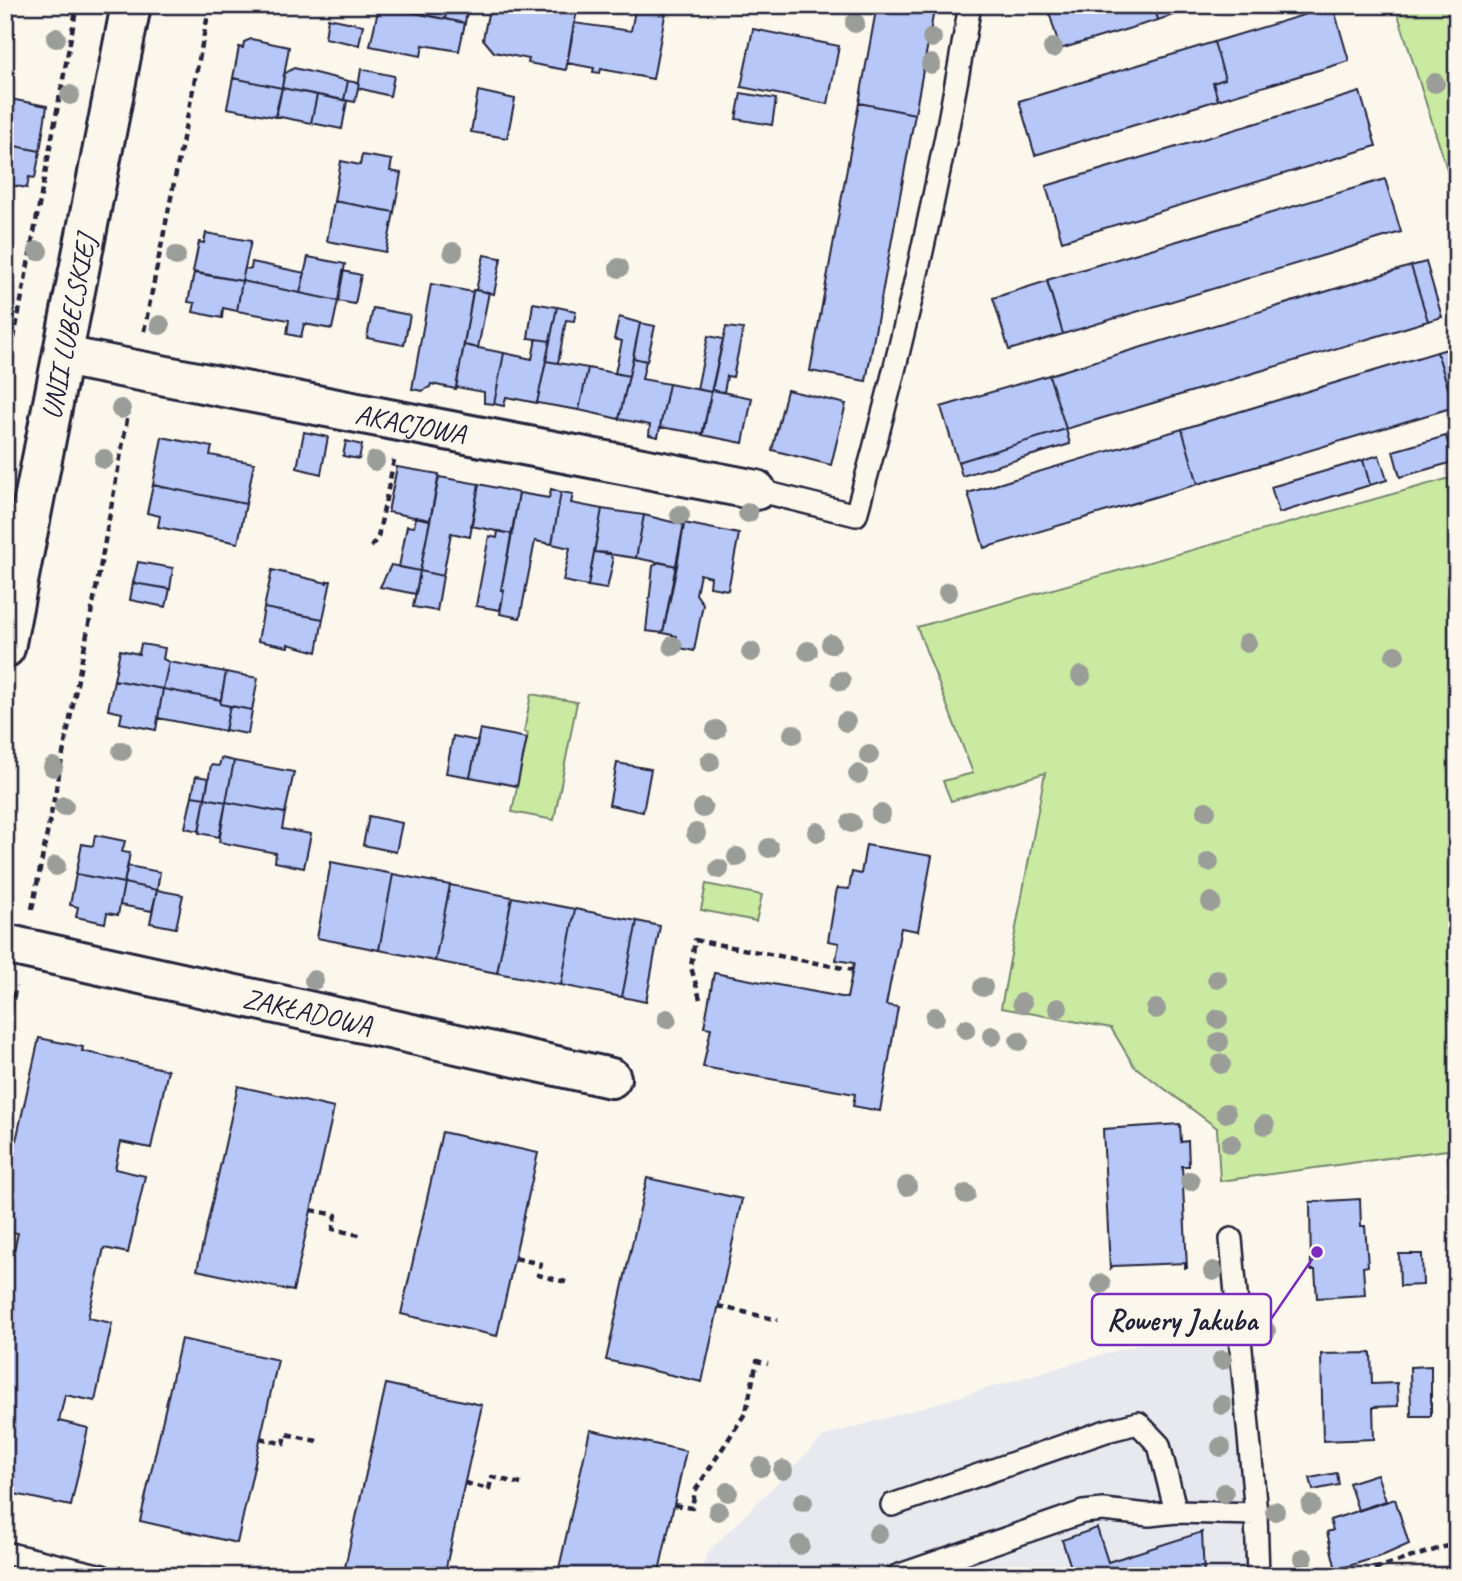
<svg xmlns="http://www.w3.org/2000/svg" width="1462" height="1581" viewBox="0 0 1462 1581" font-family="Caveat,sans-serif">
<rect width="100%" height="100%" fill="#fbf7ec"/>
<filter id="ink" filterUnits="userSpaceOnUse"><feTurbulence type="fractalNoise" baseFrequency=".0143" numOctaves="2"/><feDisplacementMap in="SourceGraphic" scale="14" xChannelSelector="R" yChannelSelector="G"/><feConvolveMatrix kernelMatrix="1 2 1 2 8 2 1 2 1" color-interpolation-filters="sRGB"/></filter>
<g filter="url(#ink)">
<path fill="#e7e9ef" d="M1239,1315L1256,1576H699L708,1552L824,1436Z
M5,1545L137,1576H5Z"/>
<path fill="#caeaa2" stroke="#76866e" stroke-width="2" d="M1395,5H1457V201Z
M1457,476V1228L1447,1150L1220,1181L1217,1128L1134,1066L1111,1028L1001,1008L1045,773L951,801L943,781L973,773L917,627Z
M531,694L577,702L554,820L512,812L528,733L524,732Z
M706,884L762,895L756,921L701,910Z"/>
<path fill="#b7c7f7" stroke="#22223b" stroke-width="2" d="M380,5H448L445,19Z
M448,5H468L465,23L445,19Z
M538,5H578L566,70L528,63L529,59L494,52L483,39L489,9L515,14L538,7Z
M636,5H667L653,79L601,69L600,73L593,72L594,68L567,63L574,23L631,31Z
M877,5H935L915,114L859,103Z
M1047,5H1154L1158,20L1060,49Z
M1154,5H1176L1179,13L1158,20Z
M1176,5H1206L1179,13Z
M379,6L465,23L459,51L423,45L421,56L370,46Z
M1333,6L1349,61L1218,100L1213,83L1225,79L1214,42Z
M328,18L363,25L359,45L325,38Z
M753,29L839,46L828,104L741,87Z
M251,39L289,47L282,88L233,78L239,47L243,48L244,42Z
M1214,42L1225,79L1213,83L1218,100L1035,155L1019,101Z
M294,68L348,81L344,100L282,88L284,74Z
M361,69L394,76L390,96L358,88Z
M233,78L282,88L276,117L227,108Z
M348,81L359,83L355,102L344,100Z
M282,88L317,95L311,123L275,116Z
M478,91L515,99L507,138L471,132Z
M1360,92L1376,146L1062,241L1046,186Z
M741,93L776,99L772,125L736,119Z
M317,95L347,101L342,129L311,123Z
M5,98L47,106L40,151L5,144Z
M859,103L915,114L866,381L810,371Z
M5,144L40,151L35,178L29,177L27,188L5,184Z
M362,155L392,160L390,171L401,173L394,212L334,201L341,161L360,165Z
M1385,179L1401,232L1063,334L1047,280Z
M334,201L394,212L386,252L327,241Z
M206,233L251,241L242,281L193,272L199,242L204,243Z
M484,255L501,258L494,294L476,290Z
M308,257L345,264L338,301L300,293Z
M252,262L305,273L300,293L242,281L245,268L251,269Z
M1426,262L1442,317L1428,321L1411,266Z
M1411,266L1428,321L1066,429L1049,375Z
M343,271L361,275L355,304L338,301Z
M194,273L242,281L237,311L223,308L222,318L193,312L195,303L188,302Z
M242,281L338,301L332,329L304,324L301,337L287,334L289,320L237,311Z
M1047,281L1063,334L1009,350L993,298Z
M431,284L473,292L456,389L431,384L430,387L422,391L412,389Z
M473,290L489,292L478,348L464,345Z
M533,303L557,307L550,341L528,338Z
M557,307L576,311L574,321L566,320L558,363L546,361Z
M373,308L410,315L404,345L367,338Z
M619,317L640,323L629,376L615,373L622,341L614,339Z
M640,323L655,326L647,361L633,358Z
M726,327L743,329L733,377L727,376L724,392L712,390Z
M708,336L723,339L711,392L697,389Z
M536,339L550,341L537,403L506,397L504,406L494,404L504,353L532,359Z
M464,345L504,353L494,404L484,403V392L456,387Z
M1457,346V416L1437,352Z
M1437,352L1454,407L1198,484L1182,429Z
M633,358L646,361L642,379L669,384L658,437L649,435L650,425L619,419Z
M546,361L588,368L579,410L537,403Z
M588,368L629,376L619,419L579,410Z
M1049,375L1066,429L958,462L941,407Z
M669,384L711,392L703,434L660,427Z
M712,390L752,398L743,443L702,435Z
M787,390L846,404L831,465L772,450Z
M1066,429L1070,444L962,476L958,462Z
M1182,429L1198,484L984,548L968,493Z
M304,432L328,437L321,474L297,468Z
M1446,436L1453,462L1400,477L1393,451Z
M162,437L212,447L210,455L254,463L246,504L153,485Z
M346,441L362,445L359,459L343,456Z
M1379,455L1387,480L1370,485L1363,460Z
M1363,460L1370,485L1279,513L1271,487Z
M397,467L439,474L430,520L388,512Z
M439,477L479,484L470,537L451,533L443,576L420,571Z
M479,484L519,493L512,534L471,526Z
M153,485L246,504L238,543L158,527L160,516L147,513Z
M551,489L561,492L552,544L535,541L520,618L500,614L504,590H501L519,493L549,498Z
M561,492L573,494L571,503L602,509L588,586L563,581L570,548L552,544Z
M602,509L644,515L636,558L594,552Z
M644,515L684,525L677,566L636,558Z
M416,517L430,520L420,571L399,567L407,526L414,527Z
M684,523L739,534L728,590L710,587L711,577L700,574L696,594L703,604L694,651L676,647L677,636L663,633Z
M498,531L512,534L501,590H504L500,610L476,606L489,536L497,538Z
M594,552L610,553L613,562L607,589L588,586Z
M138,562L173,568L170,589L133,583Z
M659,562L677,566L663,633L646,631L653,566Z
M391,565L420,571L416,594L380,587Z
M272,570L327,583V581H331L323,619L264,608Z
M420,571L443,576L437,611L413,607Z
M133,583L170,589L166,607L130,600Z
M264,608L323,619L317,652L288,644V647L258,641Z
M141,644L165,648L163,659L169,662L163,689L114,680L120,650L139,654Z
M169,662L226,672L221,700L163,689Z
M226,672L258,678L252,710L220,704Z
M114,680L163,689L156,730L120,723L122,713L108,710Z
M163,689L221,700L220,704L230,706L225,731L158,718Z
M230,706L252,710L248,734L225,730Z
M480,729L527,738L517,786L470,777Z
M453,736L478,741L470,777L446,773Z
M221,758L234,761L226,802L205,798L211,765L219,766Z
M234,761L294,772L285,813L226,802Z
M617,763L651,769L643,812L609,805Z
M196,776L209,778L205,798L192,796Z
M192,796L205,798L199,831L185,828Z
M205,798L226,802L219,837L199,833Z
M226,802L285,813L282,829L311,834L304,868L275,862L276,853L219,842Z
M369,816L402,823L396,852L363,845Z
M95,835L125,841L122,852L130,853L124,883L76,874L82,844L93,846Z
M866,845L932,856L918,931L901,928L886,1005L898,1007L880,1111L853,1106L855,1094L703,1067L711,1028L704,1027L714,973L847,998L854,963L836,960L839,943L828,941L837,888L849,889L852,872L861,874Z
M331,862L393,874L379,950L317,938Z
M128,866L160,872L157,890L124,883Z
M76,874L124,883L118,915L107,913L105,923L76,917L78,907L70,905Z
M393,874L450,885L435,961L379,950Z
M124,883L157,890L152,911L120,905Z
M450,885L512,897L497,973L435,961Z
M157,890L183,895L176,928L150,923Z
M512,897L575,909L561,985L497,973Z
M575,909L637,921L622,997L561,985Z
M637,921L660,926L646,1002L622,997Z
M39,1038L83,1047L82,1051L168,1070L151,1148L121,1142L115,1169L145,1176L128,1253L104,1248L88,1318L112,1323L95,1401L65,1395L59,1421L88,1428L71,1506L5,1492V1289L18,1233L5,1231V1190Z
M238,1086L334,1108L293,1291L197,1270Z
M1180,1124L1181,1142L1188,1141L1189,1166H1182L1187,1268H1185V1263L1113,1266L1110,1269L1103,1129Z
M442,1132L538,1153L497,1336L401,1314Z
M647,1178L742,1199L702,1382L606,1360Z
M1360,1199L1361,1226H1365L1368,1266L1363,1267L1365,1295L1317,1298L1315,1270H1311L1310,1202Z
M1399,1254H1422L1423,1285L1400,1286Z
M181,1339L278,1360L237,1543L140,1521Z
M1371,1353L1372,1384L1397,1383L1398,1406L1373,1407L1374,1439L1323,1441L1321,1354Z
M1431,1366V1416H1411L1410,1367Z
M386,1384L482,1405L444,1576H384L345,1567Z
M590,1430L686,1451L658,1576H571L558,1573Z
M1337,1473L1339,1485L1313,1490L1310,1478Z
M1377,1474L1386,1501L1358,1510L1349,1483Z
M1395,1499L1409,1544L1384,1555L1336,1570L1327,1532L1333,1530L1330,1520Z
M1097,1528L1108,1562L1202,1532L1204,1576H1063L1073,1573L1062,1540Z"/>
<g fill="none" stroke-linecap="round" stroke-linejoin="round">
<defs>
<path id="service" d="M756,490L856,515C903,347 941,177 970,5
M1231,1239L1256,1514L1258,1576
M892,1505L1106,1431L1138,1423L1159,1445L1176,1512
M5,1553L102,1576
M897,1576L1083,1512L1103,1510L1149,1515L1176,1512L1256,1514"/>
<g id="minor">
<path id="s1" d="M63,356L756,490"/>
<path id="s2" d="M5,944L611,1078"/>
</g>
<g id="tertiary">
<path id="s3" d="M5,648L131,5"/>
</g>
</defs>
<use href="#service" stroke="#22223b" stroke-width="26"/>
<use href="#minor" stroke="#22223b" stroke-width="44"/>
<use href="#tertiary" stroke="#22223b" stroke-width="44"/>
<path stroke="#22223b" stroke-width="4.5" stroke-dasharray="7 5" stroke-linecap="butt" d="M144,331L210,5
M5,386L77,5
M371,547L378,537L394,460
M32,909L99,574L129,409
M700,999L691,967L695,940L853,970
M5,1033L16,986
M5,1146L15,1148
M311,1210L336,1215L333,1229L363,1236
M515,1258L541,1264L538,1275L566,1282
M718,1306L778,1320
M260,1438L284,1444L286,1434L317,1441
M465,1483L489,1489L492,1477L521,1484
M674,1505L692,1508L695,1491L746,1412L757,1361L768,1364
M1351,1576L1457,1543"/>
<use href="#service" stroke="#fbf7ec" stroke-width="21"/>
<use href="#minor" stroke="#fbf7ec" stroke-width="38"/>
<use href="#tertiary" stroke="#fbf7ec" stroke-width="38"/>
</g>
<g fill="#9b9d99">
<circle cx="855" cy="23" r="10"/>
<circle cx="56" cy="38" r="10"/>
<circle cx="932" cy="38" r="10"/>
<circle cx="1053" cy="48" r="10"/>
<circle cx="931" cy="64" r="10"/>
<circle cx="1435" cy="83" r="10"/>
<circle cx="70" cy="95" r="10"/>
<circle cx="38" cy="251" r="10"/>
<circle cx="453" cy="252" r="10"/>
<circle cx="176" cy="256" r="10"/>
<circle cx="619" cy="268" r="10"/>
<circle cx="160" cy="325" r="10"/>
<circle cx="121" cy="409" r="10"/>
<circle cx="104" cy="459" r="10"/>
<circle cx="375" cy="461" r="10"/>
<circle cx="748" cy="513" r="10"/>
<circle cx="680" cy="515" r="10"/>
<circle cx="948" cy="592" r="10"/>
<circle cx="1247" cy="643" r="10"/>
<circle cx="831" cy="644" r="10"/>
<circle cx="673" cy="646" r="10"/>
<circle cx="808" cy="651" r="10"/>
<circle cx="751" cy="652" r="10"/>
<circle cx="1395" cy="655" r="10"/>
<circle cx="1081" cy="676" r="10"/>
<circle cx="841" cy="681" r="10"/>
<circle cx="846" cy="722" r="10"/>
<circle cx="716" cy="730" r="10"/>
<circle cx="793" cy="734" r="10"/>
<circle cx="122" cy="751" r="10"/>
<circle cx="869" cy="755" r="10"/>
<circle cx="710" cy="762" r="10"/>
<circle cx="53" cy="767" r="10"/>
<circle cx="858" cy="774" r="10"/>
<circle cx="64" cy="806" r="10"/>
<circle cx="703" cy="808" r="10"/>
<circle cx="1206" cy="811" r="10"/>
<circle cx="881" cy="814" r="10"/>
<circle cx="851" cy="823" r="10"/>
<circle cx="817" cy="832" r="10"/>
<circle cx="696" cy="833" r="10"/>
<circle cx="769" cy="848" r="10"/>
<circle cx="737" cy="857" r="10"/>
<circle cx="1209" cy="862" r="10"/>
<circle cx="56" cy="866" r="10"/>
<circle cx="719" cy="869" r="10"/>
<circle cx="1211" cy="902" r="10"/>
<circle cx="1217" cy="979" r="10"/>
<circle cx="314" cy="980" r="10"/>
<circle cx="983" cy="987" r="10"/>
<circle cx="1022" cy="1003" r="10"/>
<circle cx="1058" cy="1008" r="10"/>
<circle cx="1156" cy="1009" r="10"/>
<circle cx="935" cy="1017" r="10"/>
<circle cx="667" cy="1019" r="10"/>
<circle cx="1218" cy="1019" r="10"/>
<circle cx="966" cy="1029" r="10"/>
<circle cx="992" cy="1036" r="10"/>
<circle cx="1019" cy="1041" r="10"/>
<circle cx="1219" cy="1042" r="10"/>
<circle cx="1221" cy="1064" r="10"/>
<circle cx="1226" cy="1113" r="10"/>
<circle cx="1265" cy="1125" r="10"/>
<circle cx="1231" cy="1144" r="10"/>
<circle cx="1190" cy="1181" r="10"/>
<circle cx="907" cy="1186" r="10"/>
<circle cx="966" cy="1194" r="10"/>
<circle cx="1213" cy="1271" r="10"/>
<circle cx="1101" cy="1284" r="10"/>
<circle cx="1266" cy="1331" r="10"/>
<circle cx="1222" cy="1360" r="10"/>
<circle cx="1222" cy="1405" r="10"/>
<circle cx="1221" cy="1447" r="10"/>
<circle cx="761" cy="1467" r="10"/>
<circle cx="783" cy="1470" r="10"/>
<circle cx="728" cy="1492" r="10"/>
<circle cx="1224" cy="1493" r="10"/>
<circle cx="803" cy="1502" r="10"/>
<circle cx="1311" cy="1505" r="10"/>
<circle cx="718" cy="1511" r="10"/>
<circle cx="1275" cy="1511" r="10"/>
<circle cx="878" cy="1534" r="10"/>
<circle cx="800" cy="1545" r="10"/>
<circle cx="1303" cy="1558" r="10"/>
</g>
</g>
<g text-anchor="middle" dominant-baseline="central" stroke-width="6" stroke-linejoin="round" paint-order="stroke">
<g font-size="28" fill="#22223b" stroke="#fbf7ec">
<text stroke="none"><textPath href="#s3" startOffset="327">UNII LUBELSKIEJ</textPath></text>
<text stroke="none"><textPath href="#s1" startOffset="354">AKACJOWA</textPath></text>
<text stroke="none"><textPath href="#s2" startOffset="310">ZAKŁADOWA</textPath></text>
</g>
</g>
<path fill="none" stroke="#7b2cbf" stroke-width="2.5" d="M1317 1252L1271 1319"/>
<circle fill="#7b2cbf" stroke="#fbf7ec" stroke-width="2.5" cx="1317" cy="1252" r="7"/>
<rect fill="#fbf7ec" stroke="#7b2cbf" stroke-width="2.5" x="1092" y="1294" width="179" height="51" rx="7"/>
<g font-size="30" text-anchor="middle" font-weight="bold" fill="#22223b">
<text x="1182" y="1330">Rowery Jakuba</text>
</g>
<rect width="1462" height="1581" fill="none" stroke="#fbf7ec" stroke-width="28"/>
<rect x="14" y="14" width="1434" height="1553" fill="none" stroke="#22223b" stroke-width="2.5" filter="url(#ink)"/>
</svg>
